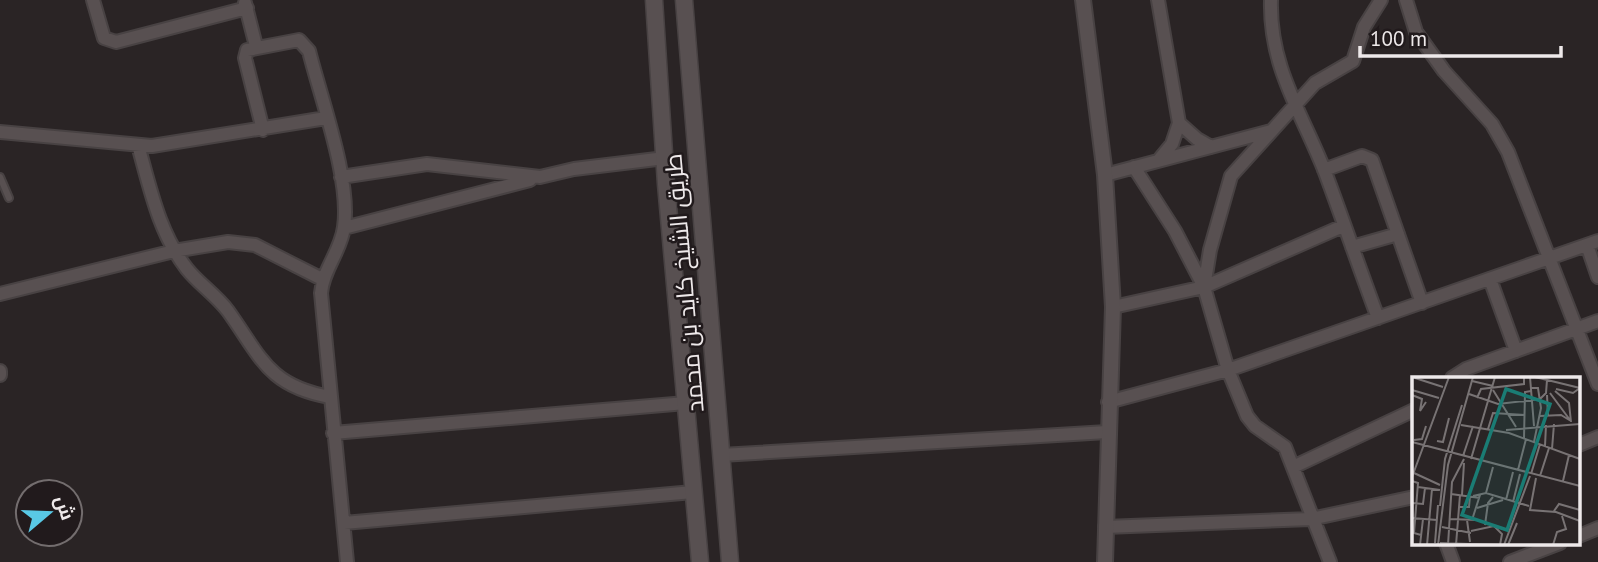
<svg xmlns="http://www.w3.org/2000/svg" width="1598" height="562" viewBox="0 0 1598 562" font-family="'PT Sans',Cairo,sans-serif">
<rect width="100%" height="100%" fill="#2a2425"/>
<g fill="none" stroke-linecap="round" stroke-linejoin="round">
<defs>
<path id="service" d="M0,177L9,198"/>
<path id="minor" d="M93,0L104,38L116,42L247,8
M1158,0L1179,123L1172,144L1158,161
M1271,0C1269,67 1302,113 1325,172C1343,220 1360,270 1378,318
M1406,0L1416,32L1444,71L1492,124L1508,152L1598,384
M245,3L256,46
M1179,123L1197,139L1211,147
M263,130L245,58L247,50L299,40L309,51C321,99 351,180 344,227C341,251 323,269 321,293L347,562
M0,132L152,146L326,118
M138,145C150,188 159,233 187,269C199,284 216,295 228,311C261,357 268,386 330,397
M1134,167L1175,231L1204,287L1228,370L1247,416L1255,426L1285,447L1330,562
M1324,170L1362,156L1372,160L1422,303
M1105,175L1271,131
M341,177L427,164L540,177L574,169L665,158
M344,228L530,180
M1587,245L1598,277
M1352,247L1398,234
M1490,279L1516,351
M1204,287L1210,250L1231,176L1315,83L1353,61L1364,27L1381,0
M0,294L174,251L228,242L255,245L322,279
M1113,307L1204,287L1343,226
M0,371V375
M1452,378L1466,369L1598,321
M1108,402L1228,370L1598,241
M333,433L686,403
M1579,445L1598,437
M721,455L1107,432
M1293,467L1414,410
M344,523L693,492
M1105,527L1311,519L1414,497
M1579,536L1598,528
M1446,543L1453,562
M1510,562L1560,543"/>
<path id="tertiary" d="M1083,0L1105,175L1113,307L1105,562"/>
<path id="secondary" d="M654,0L666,184L700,562
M684,0L730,562"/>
</defs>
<use href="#service" stroke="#484243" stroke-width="10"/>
<use href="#minor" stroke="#484243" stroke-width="16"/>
<use href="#tertiary" stroke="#484243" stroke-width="18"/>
<use href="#secondary" stroke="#484243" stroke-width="19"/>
<use href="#service" stroke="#585051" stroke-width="6"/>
<use href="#minor" stroke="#585051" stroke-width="12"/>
<use href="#tertiary" stroke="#585051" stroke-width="14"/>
<use href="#secondary" stroke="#585051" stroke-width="16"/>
</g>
<g text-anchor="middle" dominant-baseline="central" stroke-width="5" stroke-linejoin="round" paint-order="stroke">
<g font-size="24" fill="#eee9ea" stroke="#211a1c">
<text transform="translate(684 283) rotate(-95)">طريق الشيخ كايد بن محمد</text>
</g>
</g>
<g transform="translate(1412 377)">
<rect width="168" height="168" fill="#2a2425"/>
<path fill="none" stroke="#787374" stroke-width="2" d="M118,0L122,49M123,0L168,11M3,1L31,10M60,4L81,9M119,11H126L129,31L122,65M144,12L161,16L168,11M0,13L27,21M81,13L104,50M143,14L157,26L159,45M138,16L158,43M57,17L86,27L128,22L134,16L135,3M0,18L10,22L8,34L14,25M135,18L136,39M65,21L69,12L112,7V0M128,39L149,38L159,44M49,48L97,56L168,82M76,52L81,36L113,38M94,53L168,47M112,61L113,15L119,14M2,63L10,62L14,49M25,64L31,65L37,41M0,65L168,109M133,69L134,48M140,72L142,47M51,79L61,49M59,82L83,0M106,93L114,62M2,96L28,108M119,97L128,67M128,99L137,71M0,100L37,0M124,101L118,133L144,135L168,144M0,104L6,106L2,156L9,158M151,104L157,78M6,110L28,113M74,116L81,90M39,117L68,121M50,118L52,86M61,119L74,116L117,129M94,123L101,95M101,125L108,97M0,126L11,127L13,111M28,129L33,82L50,28M47,130H57L58,119M65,131L91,123M142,134L147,127L168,133M0,141L25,143M37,142L66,143M55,143L58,165M60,143L68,118M73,148L76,126L81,120M30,150L59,156M59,154L82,149L90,157L88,168M23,166L26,128M28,166L88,168M8,168L11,142M15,168L20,112M26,168L36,88L61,0M36,168L40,105L52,82M44,168L48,118M92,168L118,99M96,168L105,146M141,168L145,155L154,152L150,139"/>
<path fill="#1a7c74" fill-opacity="0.15" stroke="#1a7c74" stroke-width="3.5" d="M94,12L138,27L95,153L50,138Z"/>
<rect width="168" height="168" fill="none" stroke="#eee9ea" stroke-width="3.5"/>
</g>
<g transform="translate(49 513) rotate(71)"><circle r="33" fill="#211a1c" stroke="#736d6e" stroke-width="2"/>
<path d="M0-5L12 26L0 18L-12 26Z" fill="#59c8e5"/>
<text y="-10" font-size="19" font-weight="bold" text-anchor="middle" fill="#eee9ea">ش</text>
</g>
<path d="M1360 46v10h201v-10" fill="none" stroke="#eee9ea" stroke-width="3.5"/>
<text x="1370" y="46" font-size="21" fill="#eee9ea" stroke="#211a1c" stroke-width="5" paint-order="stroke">100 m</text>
</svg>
